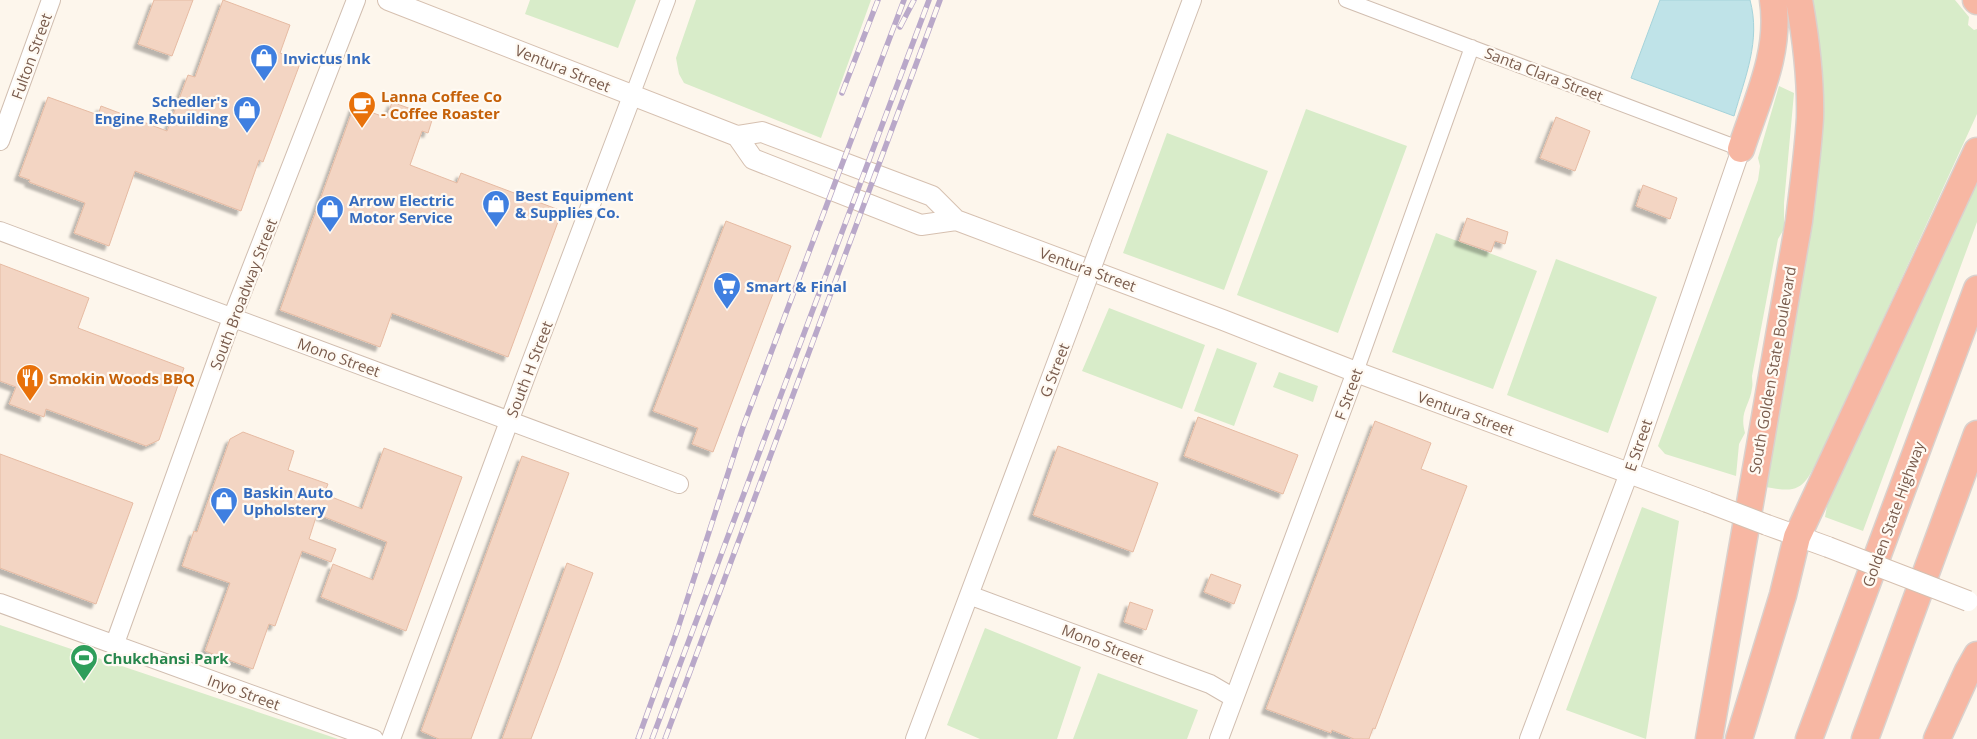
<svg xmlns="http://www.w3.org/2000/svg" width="1977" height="739" viewBox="0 0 1977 739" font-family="'Open Sans',sans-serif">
<defs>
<filter id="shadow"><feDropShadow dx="-4.5" dy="4.5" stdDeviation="1" flood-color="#0004"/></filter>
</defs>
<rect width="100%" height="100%" fill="#fdf6ec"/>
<path fill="#d8ecc9" d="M530,0H636L618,48L525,14Z
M696,0H871L821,138L684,83L679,74L676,58Z
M1811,0H1955L1969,17L1968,25L1974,30L1977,29V114L1823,450C1804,485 1805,496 1762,486Z
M1779,86L1794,93L1784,203V229L1778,239L1752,376C1752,380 1753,384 1752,388C1750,406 1739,411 1745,433L1739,444L1736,476L1665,454L1658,446L1758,180L1760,166L1758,158Z
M1306,109L1407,146L1338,333L1237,295Z
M1167,133L1268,171L1224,290L1123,253Z
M1977,175V222L1863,531L1825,517L1827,506L1835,485Z
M1436,233L1537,271L1493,389L1392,352Z
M1556,259L1657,297L1608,433L1507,395Z
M1109,308L1205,345L1182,409L1082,371Z
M1217,348L1257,363L1234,426L1194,411Z
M1279,372L1318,386L1313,402L1273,387Z
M1642,507L1679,521L1646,739L1566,710Z
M0,625L338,739H0Z
M985,628L1081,667L1057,739H980L947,725Z
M1098,673L1198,710L1187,739H1073Z"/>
<path fill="#bfe3e8" stroke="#a5d3da" d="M1660,0H1750C1761,41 1745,77 1734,116L1631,78Z"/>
<path fill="#f3d5c3" stroke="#e6bba3" filter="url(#shadow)" d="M154,0H193L172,56L138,44Z
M223,0L290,25L280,53L301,61L263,162L259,160L241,211L135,171L109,246L74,233L85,203L29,182L30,180L19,176L48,97L98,115L101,106L167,131L188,75L195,77Z
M392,102L433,117L428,133L422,131L410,165L457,183L461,173L562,211L508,357L392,313L380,347L280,310L354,106L387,118Z
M1556,117L1590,131L1575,171L1540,158Z
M1643,185L1677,198L1670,219L1636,206Z
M1467,218L1508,232L1505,244L1495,241L1491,252L1459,241Z
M726,221L791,246L713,452L692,444L698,428L653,411Z
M0,264L89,298L78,328L184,368L159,440L146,446L46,409L44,417L9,404L16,387L0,381Z
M1198,417L1298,455L1283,494L1184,456Z
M1375,421L1431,443L1421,469L1467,486L1375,729L1373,728L1369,739H1354L1332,730L1331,733L1266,709Z
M243,432L294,451L288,470L328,484L324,494L362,509L384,448L462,477L406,631L321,597L333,564L373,580L387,542L317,514L309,539L336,549L331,562L302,551L275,626L269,624L253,669L205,651L230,583L182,566L194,531L197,532L230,439Z
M1058,446L1158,483L1133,552L1033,515Z
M0,454L133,503L96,604L0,568Z
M522,456L569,473L471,739H439L421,731Z
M567,563L593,573L558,668L531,739H502Z
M1211,574L1241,585L1234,604L1204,592Z
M1130,602L1153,610L1146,630L1124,622Z"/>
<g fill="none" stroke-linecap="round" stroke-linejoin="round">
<defs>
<path id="minor" d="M1346,0L1741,149
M632,96L668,0
M1356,372L1472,47"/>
<path id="tertiary" d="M0,141L51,0
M0,231L679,484
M1101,243L1192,0
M969,595L1210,684L1234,698
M0,603L374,739
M114,646L232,318L356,0
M391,739L530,365L632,96
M915,739L1078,305
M1219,739L1356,372
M1529,739L1629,473L1741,149"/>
<path id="secondary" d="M388,0L737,136L762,132L932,196L956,220L1223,320L1356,372L1707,502
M737,136L753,159L921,225L956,220
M1767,525L1828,547"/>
<path id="motorway" d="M1976,0L1977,1
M1741,149C1757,100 1781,52 1773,0
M1709,739L1799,221C1803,187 1808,152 1810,118C1811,78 1806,39 1799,0
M1739,739L1783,595L1797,537L1977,151
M1809,739L1977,289
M1865,739L1977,434
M1937,739L1968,671L1977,655"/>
</defs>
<use href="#minor" stroke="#d1beb0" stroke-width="16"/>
<use href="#tertiary" stroke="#d1beb0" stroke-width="20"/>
<use href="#secondary" stroke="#d6c0b0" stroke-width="22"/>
<use href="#motorway" stroke="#dad1cd" stroke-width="29"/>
<use href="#minor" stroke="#fff" stroke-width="14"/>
<use href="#tertiary" stroke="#fff" stroke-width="18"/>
<use href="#secondary" stroke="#fff" stroke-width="20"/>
<use href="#motorway" stroke="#f7b7a3" stroke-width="26"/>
<defs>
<path id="rail" d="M900,27L914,0
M842,93L878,0
M638,739L677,631L743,427L904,0
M652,739L929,0
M665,739L940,0"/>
</defs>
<use href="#rail" stroke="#b9a8c9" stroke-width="5.5"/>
<use href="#rail" stroke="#fffaf3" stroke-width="4" stroke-dasharray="11" stroke-linecap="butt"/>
<defs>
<path id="tertiary-bridge" d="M1078,305L1101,243"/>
<path id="secondary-bridge" d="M1707,502L1767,525
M1828,547L1968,601"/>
</defs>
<use href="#tertiary-bridge" stroke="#d1beb0" stroke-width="20" stroke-linecap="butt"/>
<use href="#secondary-bridge" stroke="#d6c0b0" stroke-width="22" stroke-linecap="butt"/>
<use href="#tertiary-bridge" stroke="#fff" stroke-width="18"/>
<use href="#secondary-bridge" stroke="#fff" stroke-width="20"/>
</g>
<defs>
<symbol id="shop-pin" viewBox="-11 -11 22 30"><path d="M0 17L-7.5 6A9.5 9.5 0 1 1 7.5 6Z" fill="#3f7fe0" stroke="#fffaf3"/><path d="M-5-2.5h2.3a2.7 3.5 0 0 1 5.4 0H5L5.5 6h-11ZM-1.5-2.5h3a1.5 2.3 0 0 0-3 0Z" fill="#fff"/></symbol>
<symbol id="cafe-pin" viewBox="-11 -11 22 30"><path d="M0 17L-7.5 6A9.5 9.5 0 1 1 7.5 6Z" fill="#e8710a" stroke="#fffaf3"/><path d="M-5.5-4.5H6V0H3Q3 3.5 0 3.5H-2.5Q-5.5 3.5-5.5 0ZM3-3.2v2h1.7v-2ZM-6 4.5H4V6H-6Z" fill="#fff"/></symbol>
<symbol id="supermarket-pin" viewBox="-11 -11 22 30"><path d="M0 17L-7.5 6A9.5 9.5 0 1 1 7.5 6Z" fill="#3f7fe0" stroke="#fffaf3"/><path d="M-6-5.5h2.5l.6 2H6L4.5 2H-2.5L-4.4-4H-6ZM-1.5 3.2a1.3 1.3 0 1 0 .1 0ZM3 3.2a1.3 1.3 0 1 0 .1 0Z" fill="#fff"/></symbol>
<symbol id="restaurant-pin" viewBox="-11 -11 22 30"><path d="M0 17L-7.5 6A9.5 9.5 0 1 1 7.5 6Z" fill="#e8710a" stroke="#fffaf3"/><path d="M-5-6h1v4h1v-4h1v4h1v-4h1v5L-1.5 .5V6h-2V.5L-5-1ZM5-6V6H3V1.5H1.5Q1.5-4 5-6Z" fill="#fff"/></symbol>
<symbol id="stadium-pin" viewBox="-11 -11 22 30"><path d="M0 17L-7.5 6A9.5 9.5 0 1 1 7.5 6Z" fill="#2e9e5b" stroke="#fffaf3"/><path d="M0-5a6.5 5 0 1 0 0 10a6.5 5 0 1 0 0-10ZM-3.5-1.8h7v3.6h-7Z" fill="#fff"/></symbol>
</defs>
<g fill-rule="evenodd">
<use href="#shop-pin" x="248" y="42" width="32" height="43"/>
<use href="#cafe-pin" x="346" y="89" width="32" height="43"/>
<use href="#shop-pin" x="231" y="94" width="32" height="43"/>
<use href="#shop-pin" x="480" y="188" width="32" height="43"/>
<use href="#shop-pin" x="314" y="193" width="32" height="43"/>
<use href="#supermarket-pin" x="711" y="270" width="32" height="43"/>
<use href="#restaurant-pin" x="14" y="362" width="32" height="43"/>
<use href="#shop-pin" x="208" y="485" width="32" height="43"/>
<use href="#stadium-pin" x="68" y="642" width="32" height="43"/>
</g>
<g text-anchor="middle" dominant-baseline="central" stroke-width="4.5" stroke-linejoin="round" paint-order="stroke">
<g font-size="15" fill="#7a5c4d" stroke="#fffaf3">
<text transform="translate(31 56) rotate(-70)">Fulton Street</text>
<text transform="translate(563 68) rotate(22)">Ventura Street</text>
<text transform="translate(1544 74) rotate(21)">Santa Clara Street</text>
<text transform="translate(1088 269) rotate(20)">Ventura Street</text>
<text transform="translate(243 294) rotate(-69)">South Broadway Street</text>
<text transform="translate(339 357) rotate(20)">Mono Street</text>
<text transform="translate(529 369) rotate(-69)">South H Street</text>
<text transform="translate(1054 370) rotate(-69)">G Street</text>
<text transform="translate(1772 370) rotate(-80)">South Golden State Boulevard</text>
<text transform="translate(1348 394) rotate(-70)">F Street</text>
<text transform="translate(1466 413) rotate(20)">Ventura Street</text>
<text transform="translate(1638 445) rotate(-71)">E Street</text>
<text transform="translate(1893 514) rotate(-70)">Golden State Highway</text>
<text transform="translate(1103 644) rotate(21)">Mono Street</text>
<text transform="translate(244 692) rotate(20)">Inyo Street</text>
</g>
<g font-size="15" font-weight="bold" fill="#366cbe" stroke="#fffaf3" text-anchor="start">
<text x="283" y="58">Invictus Ink</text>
<text x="228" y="101" text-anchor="end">Schedler's<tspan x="228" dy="17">Engine Rebuilding</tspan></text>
<text x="515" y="195">Best Equipment<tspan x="515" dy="17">&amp; Supplies Co.</tspan></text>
<text x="349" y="200">Arrow Electric<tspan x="349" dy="17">Motor Service</tspan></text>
<text x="746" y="286">Smart &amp; Final</text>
<text x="243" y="492">Baskin Auto<tspan x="243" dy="17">Upholstery</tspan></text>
</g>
<g font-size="15" font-weight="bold" fill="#c56008" stroke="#fffaf3" text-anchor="start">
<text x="381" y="96">Lanna Coffee Co<tspan x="381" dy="17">- Coffee Roaster</tspan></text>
<text x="49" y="378">Smokin Woods BBQ</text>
</g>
<g font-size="15" font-weight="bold" fill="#27864d" stroke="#fffaf3" text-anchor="start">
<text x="103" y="658">Chukchansi Park</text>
</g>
</g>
</svg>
